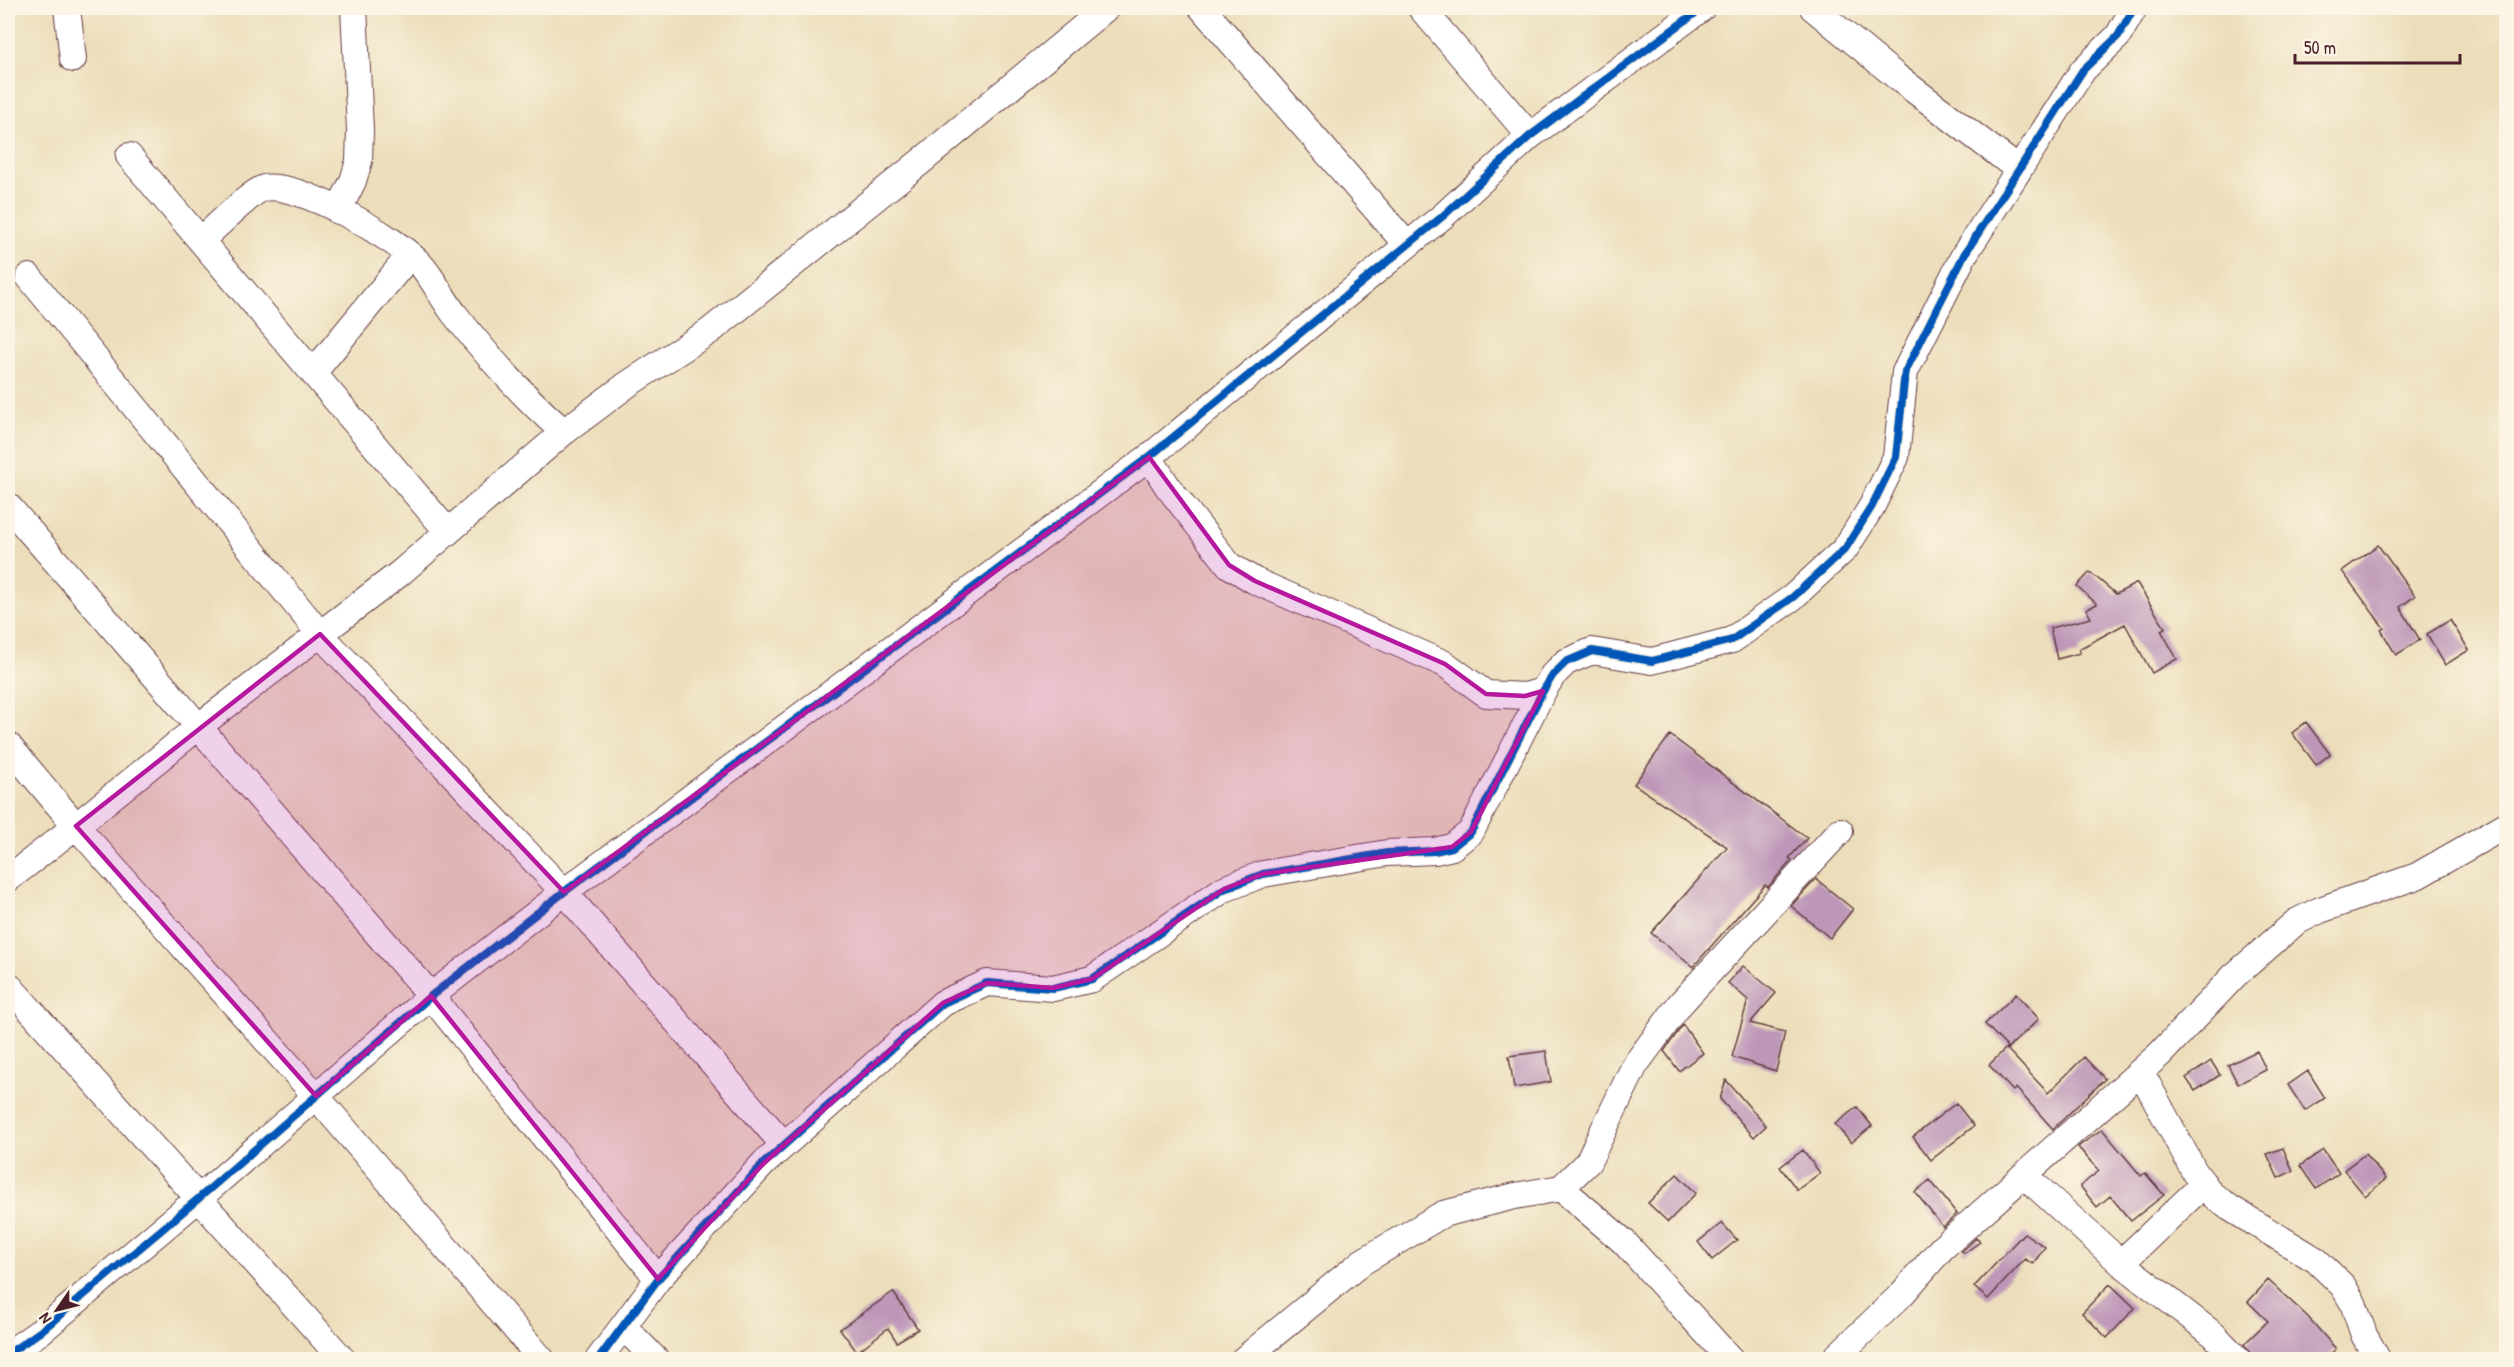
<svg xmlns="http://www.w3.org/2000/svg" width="2514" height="1367" viewBox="0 0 2514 1367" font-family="'Patrick Hand',sans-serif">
<rect width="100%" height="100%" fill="#fcf5e5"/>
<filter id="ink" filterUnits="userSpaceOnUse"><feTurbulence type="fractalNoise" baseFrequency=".0167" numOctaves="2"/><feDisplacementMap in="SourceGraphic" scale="12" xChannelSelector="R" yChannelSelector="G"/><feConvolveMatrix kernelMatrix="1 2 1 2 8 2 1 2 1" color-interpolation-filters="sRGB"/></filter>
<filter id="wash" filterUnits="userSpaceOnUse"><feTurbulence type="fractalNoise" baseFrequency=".008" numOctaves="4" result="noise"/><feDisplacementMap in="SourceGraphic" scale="24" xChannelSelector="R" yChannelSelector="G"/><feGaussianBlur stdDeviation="1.35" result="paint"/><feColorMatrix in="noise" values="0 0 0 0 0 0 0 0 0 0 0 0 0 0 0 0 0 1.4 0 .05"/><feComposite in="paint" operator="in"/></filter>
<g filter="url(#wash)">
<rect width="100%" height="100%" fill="#ecdebb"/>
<g id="blocks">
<path fill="#bd97b8" d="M2378,545L2415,596L2400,607L2420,640L2396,655L2381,630L2384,628L2342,571Z
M2090,572L2116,594L2137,583L2165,628L2161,630L2177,659L2152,673L2125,624L2079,649L2080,653L2057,659L2050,628L2091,618L2086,609L2097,604L2077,586Z
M2450,620L2469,650L2445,665L2427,634Z
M2306,722L2330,754L2316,765L2292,733Z
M1670,735L1807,838L1789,858L1792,860L1768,887L1765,885L1693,967L1651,933L1727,847L1634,784Z
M1816,879L1853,909L1830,938L1791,906Z
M1743,966L1776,993L1750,1023L1785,1032L1776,1071L1732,1057L1748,1000L1728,983Z
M2016,994L2039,1019L2008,1048L1985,1024Z
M1683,1025L1703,1053L1679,1071L1664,1051Z
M2006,1048L2048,1093L2084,1057L2105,1079L2053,1129L2016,1088L2013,1091L1989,1065Z
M1546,1051L1551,1082L1514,1088L1509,1056Z
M2257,1051L2266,1070L2238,1084L2228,1065Z
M2211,1061L2220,1075L2195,1091L2186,1078Z
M2308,1071L2325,1098L2305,1111L2288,1085Z
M1726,1080L1766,1126L1754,1137L1720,1099Z
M1956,1103L1974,1126L1931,1160L1913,1137Z
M1857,1107L1872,1126L1851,1143L1835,1124Z
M2102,1129L2141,1176L2145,1173L2164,1195L2131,1221L2110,1196L2097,1207L2080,1186L2099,1171L2078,1147Z
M2283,1148L2293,1171L2278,1178L2267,1154Z
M1803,1150L1820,1173L1797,1190L1780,1167Z
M2323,1150L2339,1173L2316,1189L2300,1166Z
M2365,1154L2386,1179L2365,1196L2344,1170Z
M1677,1174L1696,1193L1668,1222L1648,1203Z
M1930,1180L1957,1214L1943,1227L1915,1192Z
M1722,1223L1737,1240L1712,1260L1698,1242Z
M2024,1233L2045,1247L2033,1264L2025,1259L1988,1299L1974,1287Z
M1976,1238L1980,1242L1964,1253L1962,1251Z
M2268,1280L2307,1316L2336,1349L2325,1359H2253L2244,1344L2268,1321L2248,1302Z
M2110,1284L2135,1308L2107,1338L2082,1313Z
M893,1292L918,1329L897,1342L888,1328L857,1352L840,1329Z"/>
</g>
</g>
<g filter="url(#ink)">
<use href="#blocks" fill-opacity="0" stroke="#623c41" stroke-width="1.5"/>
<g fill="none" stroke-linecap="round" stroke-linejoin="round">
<defs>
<path id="minor" d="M67,8L73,59
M1202,8L1407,245
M1421,8L1530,136
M1813,8L1897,77L2018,169
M129,156L448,532
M338,211L353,181L359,161L360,130L354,8
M201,240C213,230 252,191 264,188C298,181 396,238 420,264C434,279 443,300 456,316C488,357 525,398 564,432
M29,277L320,634L564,892L784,1145
M313,373L410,255
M1149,457L1168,487L1229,565L1255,581L1445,664L1486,694L1525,696L1543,691
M8,506L431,996L658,1279
M8,745L76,826L316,1096L542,1360
M8,879L76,826L198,727L399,574L564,432L628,384L710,331L924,159L1106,8
M8,985L343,1360
M2141,1072L2194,1171L2211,1194L2230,1208L2316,1260L2343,1286L2353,1303L2364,1335L2378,1360
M2024,1175L2121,1263L2214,1335L2238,1360
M2121,1263L2204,1184
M623,1326L656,1360
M8,1354L41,1331L198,1199L431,996L564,892L1149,457L1443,216L1530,136L1702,8
M598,1360L658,1279L764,1163L943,1003L987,983L1053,988L1092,979L1224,889L1263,874L1387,853L1435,851L1452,847L1471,832L1543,691L1553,675L1566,662L1592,651L1652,661L1732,640L1793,597L1845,549L1872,506L1896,457L1905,372L1964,255L2083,70L2118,36L2134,8
M1243,1360L1362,1262L1443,1214L1515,1196L1561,1188
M1731,1360L1624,1242L1561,1188L1588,1162L1635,1065L1680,1004L1840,831
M1833,1360L1901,1295L1942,1248L2160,1054L2234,976L2296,922L2320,910L2417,876L2506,825"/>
</defs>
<use href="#minor" stroke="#623c41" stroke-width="28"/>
<use href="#minor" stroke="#fff" stroke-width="26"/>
<defs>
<path id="cycleway" d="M8,1354L41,1331L198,1199L431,996L564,892L1149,457L1443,216L1530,136L1702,8
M598,1360L658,1279L764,1163L943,1003L987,983L1053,988L1092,979L1224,889L1263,874L1387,853L1435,851L1452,847L1471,832L1543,691L1553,675L1566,662L1592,651L1652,661L1732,640L1793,597L1845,549L1872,506L1896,457L1905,372L1964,255L2083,70L2118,36L2134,8"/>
</defs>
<use href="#cycleway" stroke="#fcf5e5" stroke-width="11"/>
<use href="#cycleway" stroke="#0057b8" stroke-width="8"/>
</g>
</g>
<path fill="#b5179e" fill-opacity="0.2" stroke="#b5179e" stroke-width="4.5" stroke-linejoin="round" d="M1149,457L1229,565L1255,581L1445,664L1486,694L1525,696L1543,691L1471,832L1452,847L1263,874L1224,889L1092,979L1053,988L987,983L943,1003L764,1163L658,1279L431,996L316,1096L76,826L320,634L564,892Z"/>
<rect width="2514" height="1367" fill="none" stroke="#fcf5e5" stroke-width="30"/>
<g transform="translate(57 1310) rotate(235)" stroke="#fcf5e5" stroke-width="4.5" paint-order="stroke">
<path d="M0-4.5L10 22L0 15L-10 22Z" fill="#4a1f2b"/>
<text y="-9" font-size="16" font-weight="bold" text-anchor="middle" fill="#4a1f2b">N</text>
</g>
<path d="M2295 54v9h165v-9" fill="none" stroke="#4a1f2b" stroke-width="3"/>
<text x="2304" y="54" font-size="18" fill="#4a1f2b" stroke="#fcf5e5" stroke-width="4.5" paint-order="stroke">50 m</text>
</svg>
